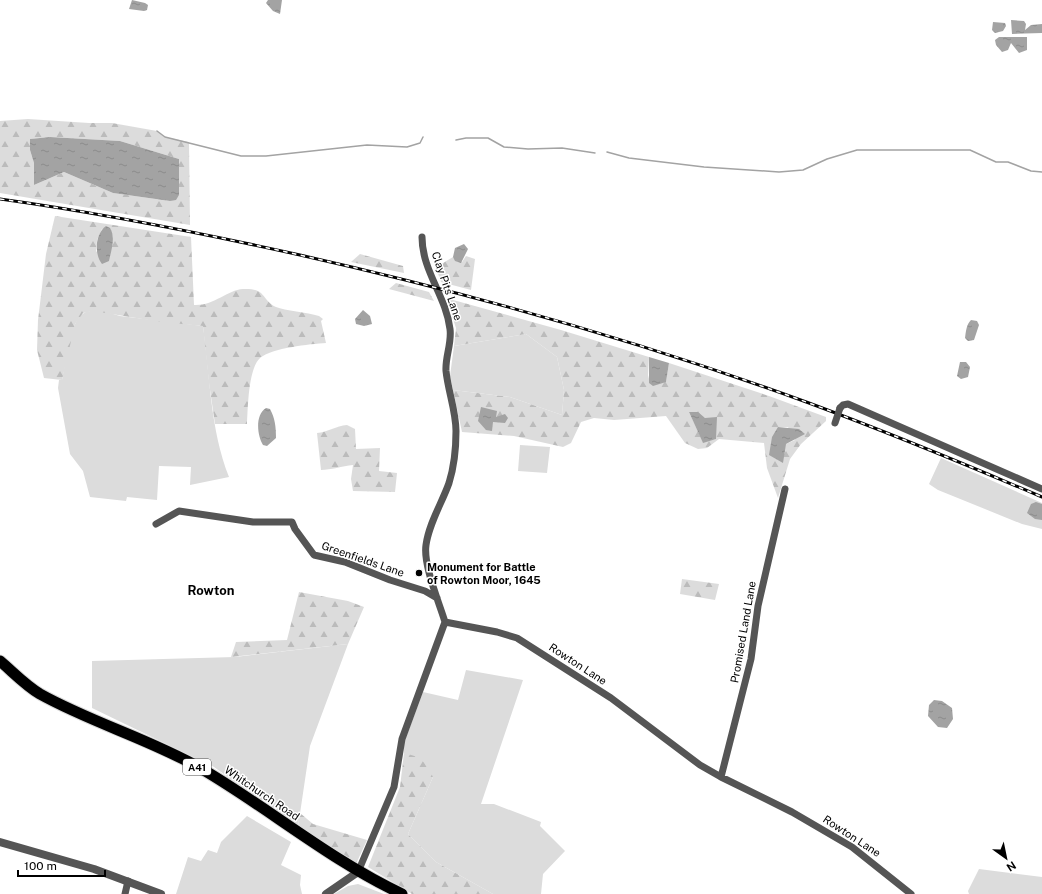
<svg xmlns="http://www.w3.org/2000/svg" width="1042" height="894" viewBox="0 0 1042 894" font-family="'Public Sans',sans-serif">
<defs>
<pattern id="forest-firs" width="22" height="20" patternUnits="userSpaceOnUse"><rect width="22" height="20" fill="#dcdcdc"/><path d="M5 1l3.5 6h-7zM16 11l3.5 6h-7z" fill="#bbb"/></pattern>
<pattern id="water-ripples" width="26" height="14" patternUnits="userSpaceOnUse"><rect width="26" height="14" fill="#a3a3a3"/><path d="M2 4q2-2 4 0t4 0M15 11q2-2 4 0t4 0" fill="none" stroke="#8b8b8b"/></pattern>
</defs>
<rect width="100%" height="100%" fill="#fff"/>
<path fill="#dcdcdc" d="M103,311L120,316L203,326C210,376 210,429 229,477L190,485L191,467L159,466L157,500L127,497L126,501L90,497L83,471L70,454L58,388L59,380H62C66,364 69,321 84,313C89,310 97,311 103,311Z
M526,334L557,357L564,390L562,415L510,397L453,390L450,376L454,346Z
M520,445L550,447L547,473L518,471Z
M941,458L1042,503V529L1022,524L938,490L929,484Z
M348,644L310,746L298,827L214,767L92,708V661L235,657Z
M466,670L523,680L481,804H494L541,822L540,826L565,851L543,874L541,894H493L436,862L408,834L433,777L404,753V743L423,692L458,700Z
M247,816L291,842L281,865L301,875L300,885L302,894H176L188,857L201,861L208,850L217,853L221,842Z
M979,869L1042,877V894H969L968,891Z
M358,884L384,894H334L348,886Z"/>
<path fill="url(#forest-firs)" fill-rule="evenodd" d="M28,119L89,123H112L157,131L165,137L189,142L190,225L0,193V121ZM50,137L120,141L179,159V195L170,201L113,193L64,172L34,185V163L30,150V139Z
M55,216L191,237L194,305C214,306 227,290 243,289C267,288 261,300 276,307C285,311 307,312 319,316L323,319L321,321L326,343C310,344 272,348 260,358C248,369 248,409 247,424H215L209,383L203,326L161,322L93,311L83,313L75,324L62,380L44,378L37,350L38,320L46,254ZM110,228L113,237L96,252L97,240L102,229Z
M360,254L403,266L404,273L351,262Z
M466,256L475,259L471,290L441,282L434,262L443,263L453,257L462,262Z
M396,283L429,292L434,301L389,289Z
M446,298L561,330L649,357L648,375L649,379L666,382L669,363L769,396L826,417V421L801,444L790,459L778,498L767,468L764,443L719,439L707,448L698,449L685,443L666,416L614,420L594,418L581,422L571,443L563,447L514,436L462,432L453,390L510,397L562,415L564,390L557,357L526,334L454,346L456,328ZM689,412L705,418L716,439L703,442ZM778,427H788L795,440L786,444Z
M347,425L355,429L356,449L380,448L379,471L397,473L395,492L353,491L351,479L353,465C342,466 331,470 321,470L317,433C328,432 336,426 347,425Z
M682,579L719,584L715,600L680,594Z
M299,592L348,601L364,607L348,644L231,657L236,642L287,640Z
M404,753C421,757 425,761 433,777L408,834L436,862L493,894H412L368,867L400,787Z
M300,813L313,824L367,840L356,864L298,827Z"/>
<path fill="url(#water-ripples)" d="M132,0L145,3L148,5L147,10L144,11L129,9Z
M268,0H282L280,14L273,11L266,3Z
M1011,20L1024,21L1026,24L1025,30L1031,25L1042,24V33L1012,34Z
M993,22L1005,23L1006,26L1003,31L995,33L992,30Z
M999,37H1027V50L1019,53L1011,43L1008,50L1002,52L996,45L995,40Z
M50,137L120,141L179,159V195L176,200L170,201L113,193L64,172L34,185V163L30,150V139Z
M106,226L110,228C116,237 111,251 109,261L102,264C94,254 95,234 106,226Z
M464,244L468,249L461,263L455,261L453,257L455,248Z
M363,310L370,316L372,324L364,326L356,324L355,319Z
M971,320L977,321L979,325L974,340L968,341L965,338C966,332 966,325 971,320Z
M649,357L669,363L666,382L653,386L649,383Z
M960,362H966L970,367L968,377L961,379L957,376Z
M481,407L497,411L496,417L505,414L508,418L505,423L493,422L492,431L486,430L478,421Z
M266,408L270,409C275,418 276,427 276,438L267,446L263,445C257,435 255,415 266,408Z
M689,412H698L705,418L717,417L716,439L703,443Z
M778,427L799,429L805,434L786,444L783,463L769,455L772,437Z
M1036,502L1042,504V520L1035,519L1027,513L1031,504Z
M934,700L942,701L952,708L953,719L947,728L938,727L928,716L929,705Z"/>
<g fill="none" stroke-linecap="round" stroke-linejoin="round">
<path stroke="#a3a3a3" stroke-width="1.5" d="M157,131L165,137L241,156H266L367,145L407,147L420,143L423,137
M456,140L466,138H488L504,147L528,149L562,148L595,153
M607,152L629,158L704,167L779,172L803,170L827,159L857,150H970L996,162H1008L1031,171L1042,172"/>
<defs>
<path id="trunk" d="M0,661C13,672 25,685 40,694C92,723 150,739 202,769C270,809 330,860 402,894"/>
</defs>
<use href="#trunk" stroke="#dbdbdb" stroke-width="13"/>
<path stroke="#555" stroke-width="7" d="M422,237C422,271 446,296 450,329C452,343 445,357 446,371C448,391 456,411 456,431C456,448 454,467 449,483C442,503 429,523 426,545C423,565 439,602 445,622
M840,408L843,405L848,404L1042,489
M156,524L179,511L253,522H292L295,529L314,555L345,562L390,580L425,591L437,598
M445,622L497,632L517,638L611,698L700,765L721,777L792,812L852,847L911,894
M721,777L751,659L758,606L785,489
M358,872L394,787L402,739L445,622
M125,894L128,881"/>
<path stroke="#555" stroke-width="8" d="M0,842L94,869L161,894
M326,894L358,872"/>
<use href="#trunk" stroke="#000" stroke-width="11"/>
<defs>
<path id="rail" d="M0,199C101,213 201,233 300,255C473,294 643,342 809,403C887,432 965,464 1042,497"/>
</defs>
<use href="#rail" stroke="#000" stroke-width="3"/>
<use href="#rail" stroke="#fff" stroke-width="1.5" stroke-dasharray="4.5" stroke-linecap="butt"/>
<path stroke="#555" stroke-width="7" d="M835,423L840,408"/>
</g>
<circle fill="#000" stroke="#fff" stroke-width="1.5" cx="419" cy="573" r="4"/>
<g text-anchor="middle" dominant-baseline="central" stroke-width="3" stroke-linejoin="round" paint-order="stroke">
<rect fill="#fff" stroke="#4c4c4c" stroke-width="1" x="183" y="759" width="28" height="16" rx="3"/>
<g font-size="10" font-weight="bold" fill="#000">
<text x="197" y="767">A41</text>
</g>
<g font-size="11" fill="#000" stroke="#fff">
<text transform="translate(447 286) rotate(71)">Clay Pits Lane</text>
<text transform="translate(363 559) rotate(19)">Greenfields Lane</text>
<text transform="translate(743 632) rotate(-80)">Promised Land Lane</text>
<text transform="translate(578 664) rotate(33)">Rowton Lane</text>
<text transform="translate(262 793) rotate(34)">Whitchurch Road</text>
<text transform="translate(852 836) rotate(33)">Rowton Lane</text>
</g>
<g font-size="11" font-weight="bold" fill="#000" stroke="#fff" text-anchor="start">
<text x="427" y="567">Monument for Battle<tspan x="427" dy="13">of Rowton Moor, 1645</tspan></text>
</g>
<g font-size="13" font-weight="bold" fill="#000" stroke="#fff">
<text x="211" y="590">Rowton</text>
</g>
</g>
<g transform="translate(1006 858) rotate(147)" stroke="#ffffff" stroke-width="3" paint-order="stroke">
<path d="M0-3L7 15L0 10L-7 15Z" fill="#000000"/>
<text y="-6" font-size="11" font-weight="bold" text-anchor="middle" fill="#000000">N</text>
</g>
<path d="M18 870v6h87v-6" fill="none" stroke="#000000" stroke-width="2"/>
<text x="24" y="870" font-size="12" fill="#000000" stroke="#ffffff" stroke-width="3" paint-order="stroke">100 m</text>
</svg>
